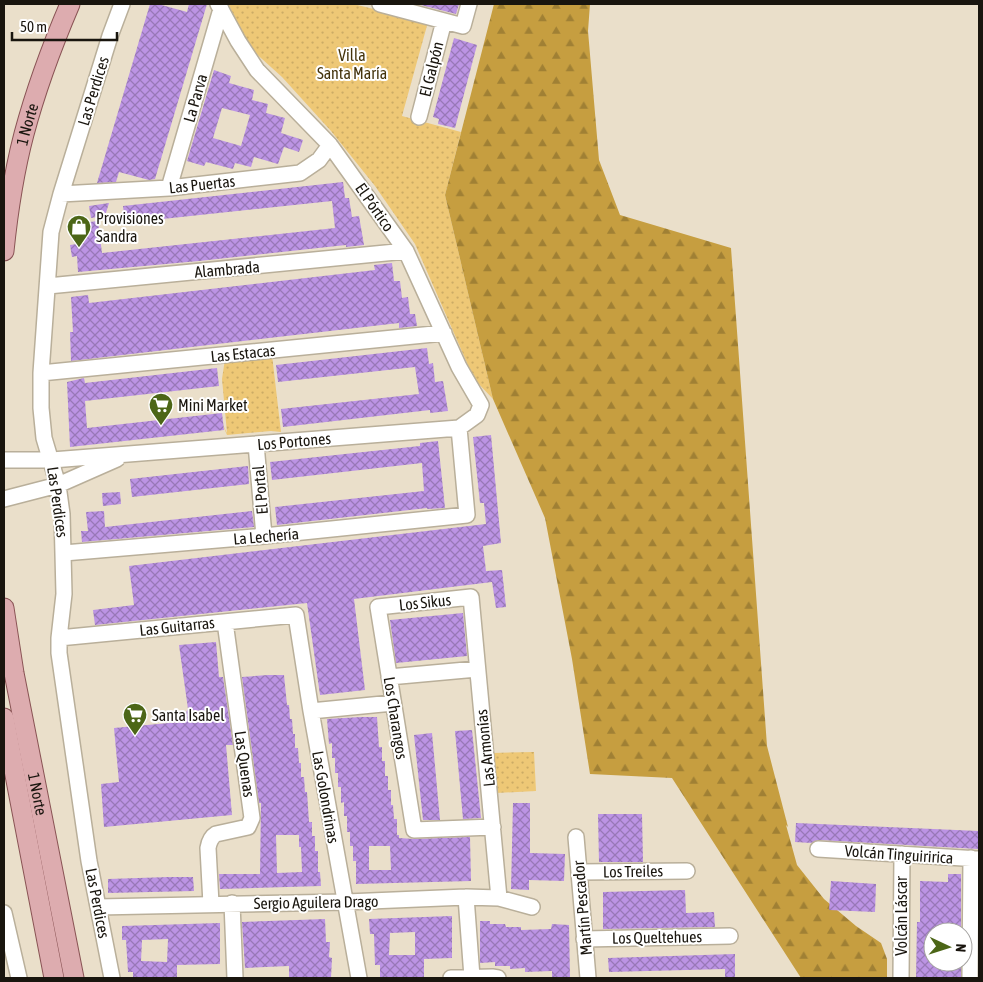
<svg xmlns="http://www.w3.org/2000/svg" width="983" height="982" viewBox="0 0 983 982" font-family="'Asap Condensed',sans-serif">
<defs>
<pattern id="grass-dots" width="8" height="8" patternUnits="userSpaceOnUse" patternTransform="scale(1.25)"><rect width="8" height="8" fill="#eec876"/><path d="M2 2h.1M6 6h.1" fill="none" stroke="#ccab65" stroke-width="1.8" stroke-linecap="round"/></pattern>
<pattern id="forest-firs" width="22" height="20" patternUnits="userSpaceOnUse" patternTransform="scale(1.25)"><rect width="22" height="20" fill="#c69e40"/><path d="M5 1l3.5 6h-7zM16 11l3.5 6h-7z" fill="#a08034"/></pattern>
<pattern id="building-cross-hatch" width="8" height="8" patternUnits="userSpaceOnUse" patternTransform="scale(1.25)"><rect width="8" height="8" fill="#bc94e4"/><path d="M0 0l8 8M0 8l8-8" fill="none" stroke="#9878b7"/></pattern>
</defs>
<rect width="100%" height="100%" fill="#eadfca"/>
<path fill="url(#grass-dots)" d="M228,4H353L428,22L402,116L461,132L445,195L493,399L474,379L415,244L375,186L331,131L282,77L251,49Z
M272,355L281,432L271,431L227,435L221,421L227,433L222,379L225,359Z
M534,752L536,791L496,793L492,753Z"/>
<path fill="url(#forest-firs)" d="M494,4H590L588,31L599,160L620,215L731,248L767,746L788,827L786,825L797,865L824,899L856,926L881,943L887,959V978H801L672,778L590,774L572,659L545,518L493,399L445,195Z"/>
<path fill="url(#building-cross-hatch)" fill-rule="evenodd" d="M150,4H158L187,12L189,4H207L155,179L149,180L119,172L116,182L97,183Z
M417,4H459L456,14Z
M454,38L477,45L455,128L438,124L439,119L433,117Z
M214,70L231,76L229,83L254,90L252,100L268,104L266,113L285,118L281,133L303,140L299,152L284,147L278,164L254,157L251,167L235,163L233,169L206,162L204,166L187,161ZM222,108L250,115L241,146L213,138Z
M343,182L345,198H349L352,217L359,216L364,245L346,247V245L199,261L78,272L77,256L72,257L70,245L84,243L81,223L98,221L102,253L335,228L332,201L125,223L123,206Z
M109,203L105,216L91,218L89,206Z
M392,263L394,281H400L402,298L408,297L410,314H415L417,326L399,328V323L71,361L70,332H73L71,297L88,295L89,303L375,270L374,265Z
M427,348L429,364L433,363L435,382L443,381L448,411L430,413V410L283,427L281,409L419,394L415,367L278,382L276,365Z
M217,368L219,386L85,401L87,428L222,413L224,430L70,447L67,382L84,378L85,383Z
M491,435L501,543L483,546L486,571L502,570L506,607L496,608L492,582L354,599L365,690L320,695L307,603L95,625L93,610L134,605L129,566L486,524L484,503H480L473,437Z
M438,441L445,508L427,509V508L277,525L275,507L424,491L422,463L272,480L270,462L420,446V443Z
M248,466L249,484L132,497L130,479Z
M120,492L121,504L103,506L102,493Z
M104,511L105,527L252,511L254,527L82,542L81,531H88L86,512Z
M463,613L467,656L396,663L390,620Z
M216,642L219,677H223L233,745H226L232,815L104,827L101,784L119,782L114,728L180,722L188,709L179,645Z
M268,675H284L287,705H289L290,719H292L293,734H295V748H298L299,763H301V777H304L305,792H307L309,822H312V836H315V851H318V872H320L321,886L220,889L219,874H260L261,803H259L242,677ZM276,835H299V847H301L302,872L277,873Z
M361,717H377L379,747H382V761H385V776H388V790H391V805H393L394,819H397V835H399V838L414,839L470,837L471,881L356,884V861H353V846H350V832H347V816H344V802L341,803V787H338V773H335V758H332V743L329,744L327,719ZM369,846H390L391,870H369Z
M472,730L481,818L463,819L455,731Z
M432,733L440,820H423L414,735Z
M513,803H530V853L565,854L564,881L529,880V890L511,889Z
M598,814H642L643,862H599Z
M796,823L979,831L978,849L819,840L811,843L795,842Z
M948,874H961V932H933V962H961V978H916L917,922H920V881L948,882Z
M169,877H193L194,891L108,893V879Z
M831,881L876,884L875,912L829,910Z
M685,890L686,913L714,912L715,927L603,929V892Z
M452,916V958L424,959V978H380V965H375L374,934H370L369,919ZM415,932V955H389L390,933Z
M325,919L326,942H330L329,957L332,958L331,978H289V966L245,968L242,922Z
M480,921H490V924H505L506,927H521V930L551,929L552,924L569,925L570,978H552V971L525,972V968L510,969V966H495V962L480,963Z
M220,923V964L177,965V978H133V972H128L126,940H122V926ZM168,939L167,962L141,961L142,940Z
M735,954V978H725V969L609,972L608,958Z"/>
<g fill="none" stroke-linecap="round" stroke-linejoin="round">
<defs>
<path id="minor" d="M218,4L238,41L257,70L330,145L406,251L459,367L481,405L477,415L459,428
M380,4L463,26L469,4
M419,117L444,21
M169,188L221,9
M61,194L169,188L300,173L319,160L330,145
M48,286L406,251
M41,373L444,333
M256,444L264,536
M4,460H52L459,428
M4,499L58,485L117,459
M64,553L264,536L467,515L459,428
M59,638L296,615L311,711L359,978
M389,677L477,669
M311,711L393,703
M493,827L414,830L378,607L471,597C480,697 490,798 499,898
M576,837L588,978
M818,849L979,859
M579,872L687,871
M466,897L472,977
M232,903L235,978
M211,904L208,848C209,842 211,837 216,834L248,827L252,818L225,622
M98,907L346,902L466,897L499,898L532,907
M4,913L19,978
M584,939L730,936
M112,978L89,861L59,653V638L64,594L62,514L58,485L44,438L41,408V373L51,232L61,194L110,36L122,4
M451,978L492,977L498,978
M901,978L902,854
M970,978L971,858"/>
<g id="major">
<path id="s1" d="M4,251C8,212 14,172 24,134C36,89 52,46 70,4"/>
<path id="s2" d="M4,608L14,673L74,978"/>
<path d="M4,718L54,978"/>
</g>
</defs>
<use href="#minor" stroke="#b9af9a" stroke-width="18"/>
<use href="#major" stroke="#895354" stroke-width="21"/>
<use href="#minor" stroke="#fff" stroke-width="15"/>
<use href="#major" stroke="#ddacaf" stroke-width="19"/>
</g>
<defs>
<symbol id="shop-pin" viewBox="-11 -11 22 30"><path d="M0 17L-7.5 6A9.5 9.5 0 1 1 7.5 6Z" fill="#4c6617" stroke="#fff"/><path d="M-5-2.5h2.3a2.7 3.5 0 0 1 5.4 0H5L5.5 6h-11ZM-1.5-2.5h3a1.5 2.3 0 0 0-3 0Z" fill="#fff"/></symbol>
<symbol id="supermarket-pin" viewBox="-11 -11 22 30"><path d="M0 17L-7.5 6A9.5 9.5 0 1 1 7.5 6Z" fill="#4c6617" stroke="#fff"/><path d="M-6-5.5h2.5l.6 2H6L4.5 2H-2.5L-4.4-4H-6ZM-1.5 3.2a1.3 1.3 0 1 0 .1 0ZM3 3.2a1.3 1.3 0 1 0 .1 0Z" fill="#fff"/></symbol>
</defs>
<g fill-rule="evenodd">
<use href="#shop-pin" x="65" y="213" width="28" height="38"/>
<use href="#supermarket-pin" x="147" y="391" width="28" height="38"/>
<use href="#supermarket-pin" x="121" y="701" width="28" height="38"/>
</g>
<g text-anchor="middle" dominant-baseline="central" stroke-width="4" stroke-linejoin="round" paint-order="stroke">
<g font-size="16" fill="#44330b" stroke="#fff">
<text x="352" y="55">Villa<tspan x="352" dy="18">Santa María</tspan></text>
</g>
<g font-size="16" fill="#19150e" stroke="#fff">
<text transform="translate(431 69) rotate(-76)">El Galpón</text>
<text transform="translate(93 91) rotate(-73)">Las Perdices</text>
<text transform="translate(195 98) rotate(-74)">La Parva</text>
<text stroke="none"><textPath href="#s1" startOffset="129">1 Norte</textPath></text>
<text transform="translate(202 184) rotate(-6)">Las Puertas</text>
<text transform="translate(375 207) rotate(55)">El Pórtico</text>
<text transform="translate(227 269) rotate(-5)">Alambrada</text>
<text transform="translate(243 353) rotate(-6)">Las Estacas</text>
<text transform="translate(294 441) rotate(-5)">Los Portones</text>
<text transform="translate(260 490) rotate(-95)">El Portal</text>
<text transform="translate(58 502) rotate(82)">Las Perdices</text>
<text transform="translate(266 536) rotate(-5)">La Lechería</text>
<text transform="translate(425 602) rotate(-6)">Los Sikus</text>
<text transform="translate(177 626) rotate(-6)">Las Guitarras</text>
<text transform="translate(396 718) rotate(81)">Los Charangos</text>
<text transform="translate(485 748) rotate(-96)">Las Armonías</text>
<text transform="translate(245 764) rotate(82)">Las Quenas</text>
<text stroke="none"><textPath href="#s2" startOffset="189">1 Norte</textPath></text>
<text transform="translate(326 797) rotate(80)">Las Golondrinas</text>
<text transform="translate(899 854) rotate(4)">Volcán Tinguiririca</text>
<text transform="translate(633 871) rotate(-1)">Los Treiles</text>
<text transform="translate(316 902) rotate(-1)">Sergio Aguilera Drago</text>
<text transform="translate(98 903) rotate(79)">Las Perdices</text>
<text transform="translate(582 908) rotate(-95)">Martín Pescador</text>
<text transform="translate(901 916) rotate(-90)">Volcán Láscar</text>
<text transform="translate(657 937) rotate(-1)">Los Queltehues</text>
</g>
<g font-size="16" fill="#19150e" stroke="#fff" text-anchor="start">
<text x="96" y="218">Provisiones<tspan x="96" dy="18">Sandra</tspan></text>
<text x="178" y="405">Mini Market</text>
<text x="152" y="715">Santa Isabel</text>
</g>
</g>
<rect width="983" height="982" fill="none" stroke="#19150e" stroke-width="10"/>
<g transform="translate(948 947) rotate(94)"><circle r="24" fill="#ffffff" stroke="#a3a19f"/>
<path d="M0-4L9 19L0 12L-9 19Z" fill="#4c6617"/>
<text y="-8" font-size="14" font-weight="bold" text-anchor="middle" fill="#19150e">N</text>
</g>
<path d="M12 32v8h105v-8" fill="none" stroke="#19150e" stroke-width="2.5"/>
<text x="20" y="32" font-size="15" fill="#19150e" stroke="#ffffff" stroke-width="4" paint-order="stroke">50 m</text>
</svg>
